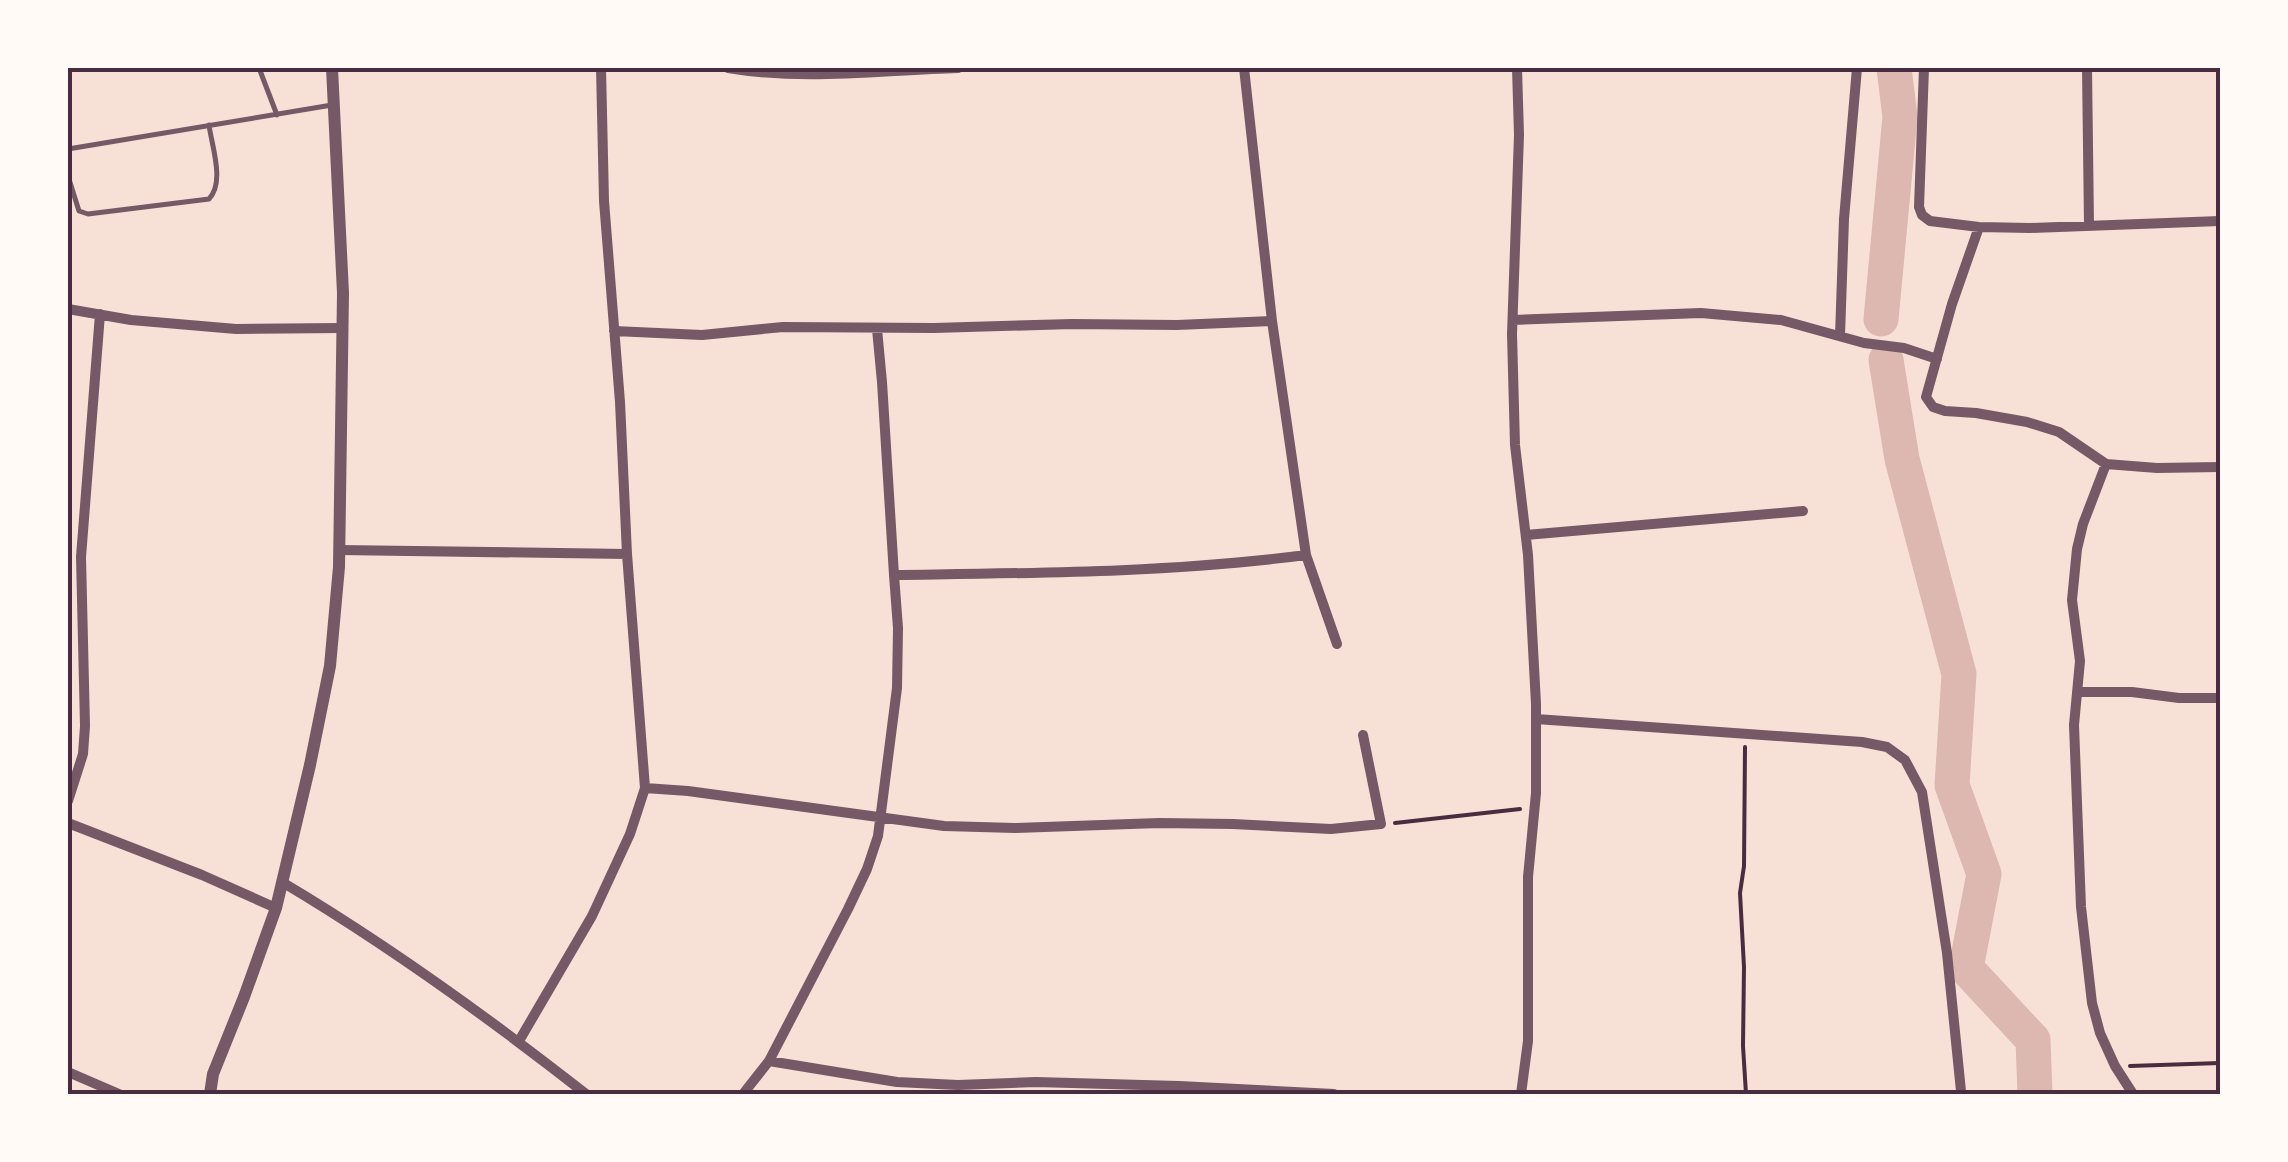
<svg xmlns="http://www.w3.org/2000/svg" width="2288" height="1162" viewBox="0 0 2288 1162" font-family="'Varela Round',sans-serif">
<rect width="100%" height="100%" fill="#f7e1d7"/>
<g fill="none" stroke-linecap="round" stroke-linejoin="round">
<path stroke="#dcb8b0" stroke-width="35" d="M1881,319L1900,117L1894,68
M1886,360L1902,459L1959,674L1952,785L1984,874L1966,968L2033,1040L2035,1094"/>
<path stroke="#4a2c40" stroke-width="4" d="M1745,747L1744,866L1740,893L1744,967L1743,1046L1746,1094
M1395,823L1520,809
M2130,1066L2220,1063"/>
<path stroke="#755966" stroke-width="5" d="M259,68L277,115
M68,149L332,105
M68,176L79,211L88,214L209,199C225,182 212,147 209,125"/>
<path stroke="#755966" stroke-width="10" d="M728,68C805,81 881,70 958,68
M1244,68L1272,321L1306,555L1337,644
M1517,68L1519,135L1512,334L1515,445L1528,555L1536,704V793L1528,877V1041L1521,1094
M1924,68L1919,207L1922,215L1930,221L1979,227L2030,228L2220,221
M2087,68L2089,225
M1979,227L1952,304L1926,397L1933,407L1945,411L1976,413L2027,422L2059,432L2106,464L2157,468L2220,467
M68,309L131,320L236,329L343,328
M1513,320L1701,313L1781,320L1864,343L1904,348L1937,359
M877,329L882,382L894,575C1031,573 1170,573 1306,555
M614,331L702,335L783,327L934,328L1072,324L1177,325L1272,321
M1840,336L1844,219L1857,68
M2106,464L2083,524L2077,549L2072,600L2080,661L2074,725L2081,907L2092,1003L2100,1033L2115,1066L2133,1094
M1526,535L1803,511
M339,550L627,554
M2077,692H2132L2179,698H2220
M1536,719L1862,742L1887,747L1905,760L1922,792L1947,953L1961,1091L1959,1094
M645,788L688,791L944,826L1015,828L1159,823L1233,824L1331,829L1381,824L1363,735
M68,801L83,754L85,726L81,557L100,314
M68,823L202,875L276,908
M282,882C388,945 489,1018 586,1094
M519,1041L592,916L630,834L645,788L627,554L620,402L604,201L601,68
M769,1061L897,1082L958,1085L1036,1082L1179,1086L1334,1094
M68,1072L119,1094
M743,1094L769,1061L848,909L867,869L878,836L897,688L898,628L894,575"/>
<path stroke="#755966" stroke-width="12" d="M210,1094L213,1074L244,997L276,908L310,765L330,666L339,567L343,293L332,68"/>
</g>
<rect width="2288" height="1162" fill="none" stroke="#fffaf5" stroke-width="140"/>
<rect x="70" y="70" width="2148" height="1022" fill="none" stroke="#4a2c40" stroke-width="4"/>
</svg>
